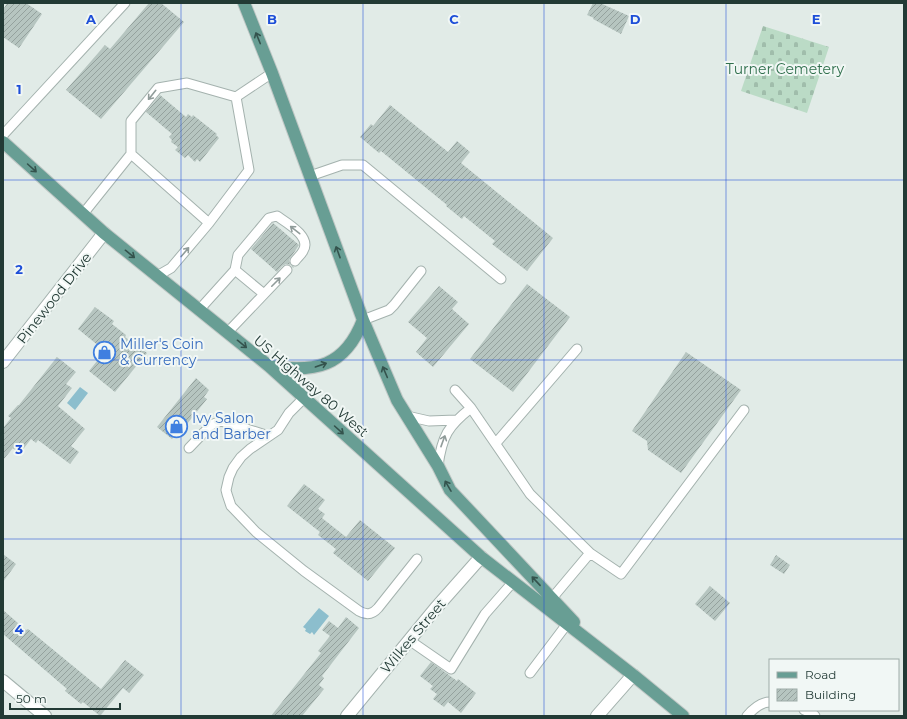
<svg xmlns="http://www.w3.org/2000/svg" width="907" height="719" viewBox="0 0 907 719" font-family="Montserrat,sans-serif">
<defs>
<pattern id="cemetery-stones" width="16" height="16" patternUnits="userSpaceOnUse"><rect width="16" height="16" fill="#bbdbc6"/><path d="M2 7V4a2 2 0 0 1 4 0v3zM10 15v-3a2 2 0 0 1 4 0v3z" fill="#a0bdab"/></pattern>
<pattern id="building-hatch" width="6" height="6" patternUnits="userSpaceOnUse"><rect width="6" height="6" fill="#b6c5c0"/><path d="M-1 1l2-2M0 6l6-6M5 7l2-2" fill="none" stroke="#94a19d"/></pattern>
</defs>
<rect width="100%" height="100%" fill="#e1ebe7"/>
<path fill="url(#cemetery-stones)" d="M763,26L829,47L807,113L741,91Z"/>
<path fill="#8cbecd" d="M80,387L88,393L75,410L67,403Z
M319,608L329,616L314,635L312,632L310,634L305,631L306,629L303,627Z"/>
<path fill="url(#building-hatch)" d="M7,3H26L42,14L19,48L3,37V10Z
M149,3H161L184,22L101,119L66,90L105,45L110,49Z
M593,3H600L629,16L621,34L593,19L594,18L587,15Z
M160,95L186,117L188,114L192,117L193,115L217,134L216,135L219,138L200,162L197,159L195,162L188,155L185,158L175,150L178,147L171,142L172,140L169,137L172,134L146,112Z
M390,105L448,152L457,141L470,152L461,163L553,238L527,271L492,244L495,241L464,216L462,219L446,206L447,205L381,151L379,153L360,137L371,124L373,126Z
M273,223L299,245L289,260L290,264L294,267L293,268L291,265L286,264L282,266L277,272L251,249Z
M527,284L570,317L513,392L470,359Z
M439,286L458,302L452,309L469,324L433,367L416,352L427,338L408,322Z
M95,307L114,321L112,324L126,335L125,337L147,353L115,392L89,371L105,351L78,329Z
M686,352L741,390L681,473L648,450L647,441L632,431Z
M57,357L76,372L66,384L72,388L58,406L85,429L71,446L79,452L70,464L38,440L36,443L31,439L21,452L18,450L17,452L13,448L3,460V428L11,418L8,416L18,405H19Z
M196,378L209,390L204,397L207,399L179,434L177,433L172,439L157,427Z
M304,484L325,500L318,509L325,514L322,518L346,537L360,520L395,548L368,581L333,553L336,549L318,535L320,532L287,506Z
M3,554L16,564L3,582Z
M776,555L790,565L784,574L770,565Z
M710,586L730,603L715,621L695,604Z
M3,610L26,630L28,629L101,689L125,660L144,675L129,693L123,688L100,716L83,702L81,704L65,691L67,689L3,634Z
M346,617L359,628L322,676L324,678L319,685L324,689L302,716H271L321,653L318,651L330,636L322,630L329,621L338,628Z
M431,662L457,681L458,679L476,693L461,713L448,702L444,707L433,699L437,694L430,689L433,686L420,676Z"/>
<g fill="none" stroke-linecap="round" stroke-linejoin="round">
<defs>
<path id="lane" d="M236,97L272,73
M3,135L125,3
M131,154L209,223
M310,176L342,165H363L501,279
M83,214L131,154V121L158,88L187,83L236,97L249,170L209,223L171,268L157,276
M235,270L264,294
M199,310L235,270L238,255L269,218L277,216C287,223 312,237 303,251C301,255 297,258 295,261
M363,320L389,310L394,305L421,271
M227,333L287,270
M455,390L471,408
M304,398L289,413L278,430L250,449L241,457L233,468L229,477L226,490L227,494L231,506L256,532L304,571L359,611C366,615 372,615 378,608L417,559
M407,416L429,421L456,420
M496,443L577,349
M189,448L211,425L221,421L269,436
M438,466C442,436 448,426 471,408L530,494L590,553L548,603
M590,553L621,574L744,410
M409,640L451,669L485,614L513,582
M530,673L567,624
M804,710L813,714L815,716
M747,716C753,709 761,702 770,702"/>
<path id="street" d="M3,362L104,233
M3,681L45,716
M347,716L435,609L481,557
M597,716L633,675"/>
<path id="primary" d="M244,3L272,73L363,320L397,400L438,466L450,490L574,622
M3,142L104,233L269,366L481,557L633,675L683,716
M269,366C315,373 345,367 363,320"/>
</defs>
<use href="#lane" stroke="#a4b2ae" stroke-width="11"/>
<use href="#street" stroke="#a4b2ae" stroke-width="14"/>
<use href="#primary" stroke="#c1c8c6" stroke-width="14"/>
<use href="#lane" stroke="#fff" stroke-width="9"/>
<use href="#street" stroke="#fff" stroke-width="12"/>
<use href="#primary" stroke="#689e94" stroke-width="12"/>
</g>
<defs><path id="oneway-shaft" d="M-6 0H5M1.5-3L5.5 0L1.5 3" fill="none" stroke-width="1.6" stroke-linecap="round" stroke-linejoin="round"/></defs>
<g stroke="#34534d">
<use href="#oneway-shaft" transform="translate(258 38) rotate(-112)"/>
<use href="#oneway-shaft" transform="translate(32 168) rotate(42)"/>
<use href="#oneway-shaft" transform="translate(338 252) rotate(-110)"/>
<use href="#oneway-shaft" transform="translate(130 254) rotate(39)"/>
<use href="#oneway-shaft" transform="translate(242 344) rotate(39)"/>
<use href="#oneway-shaft" transform="translate(321 365) rotate(-19)"/>
<use href="#oneway-shaft" transform="translate(385 372) rotate(-113)"/>
<use href="#oneway-shaft" transform="translate(339 430) rotate(42)"/>
<use href="#oneway-shaft" transform="translate(448 486) rotate(-120)"/>
<use href="#oneway-shaft" transform="translate(536 581) rotate(-133)"/>
</g>
<g stroke="#909c9a">
<use href="#oneway-shaft" transform="translate(152 95) rotate(129)"/>
<use href="#oneway-shaft" transform="translate(295 230) rotate(-142)"/>
<use href="#oneway-shaft" transform="translate(185 252) rotate(-50)"/>
<use href="#oneway-shaft" transform="translate(276 282) rotate(-45)"/>
<use href="#oneway-shaft" transform="translate(443 441) rotate(-70)"/>
</g>
<path fill="none" stroke="#1d4ed8" stroke-width="1" stroke-opacity="0.55" d="M181,3V716M363,3V716M544,3V716M726,3V716M3,180H904M3,360H904M3,539H904"/>
<defs>
<symbol id="shop-ring" viewBox="-11 -11 22 22"><circle r="9.5" fill="#f1f7f5" stroke="#3f7fe0" stroke-width="1.5"/><path d="M-5-2.5h2.3a2.7 3.5 0 0 1 5.4 0H5L5.5 6h-11ZM-1.5-2.5h3a1.5 2.3 0 0 0-3 0Z" fill="#3f7fe0"/></symbol>
</defs>
<g fill-rule="evenodd">
<use href="#shop-ring" x="92" y="340" width="25" height="25"/>
<use href="#shop-ring" x="164" y="414" width="25" height="25"/>
</g>
<g text-anchor="middle" dominant-baseline="central" stroke-width="4" stroke-linejoin="round" paint-order="stroke">
<g font-size="14" fill="#2f6f4c" stroke="#f1f7f5">
<text x="785" y="69">Turner Cemetery</text>
</g>
<g font-size="14" fill="#223a35" stroke="#f1f7f5">
<text transform="translate(54 298) rotate(-52)">Pinewood Drive</text>
<text transform="translate(311 386) rotate(41)">US Highway 80 West</text>
<text transform="translate(413 636) rotate(-50)">Wilkes Street</text>
</g>
<g font-size="14" fill="#366cbe" stroke="#f1f7f5" text-anchor="start">
<text x="120" y="344">Miller's Coin<tspan x="120" dy="16">&amp; Currency</tspan></text>
<text x="192" y="418">Ivy Salon<tspan x="192" dy="16">and Barber</tspan></text>
</g>
</g>
<g font-size="13" text-anchor="middle" font-weight="bold" fill="#1d4ed8" stroke="#f1f7f5" stroke-width="4" stroke-linejoin="round" paint-order="stroke">
<text x="91" y="24">A</text>
<text x="272" y="24">B</text>
<text x="454" y="24">C</text>
<text x="635" y="24">D</text>
<text x="816" y="24">E</text>
<text x="19" y="94">1</text>
<text x="19" y="274">2</text>
<text x="19" y="454">3</text>
<text x="19" y="634">4</text>
</g>
<rect width="907" height="719" fill="none" stroke="#223a35" stroke-width="8"/>
<rect x="769" y="659" width="130" height="52" fill="#f1f7f5" stroke="#9eaba8"/>
<rect x="777" y="672" width="20" height="6" fill="#689e94" stroke="#9eaba8"/>
<text x="805" y="679" font-size="12" fill="#223a35">Road</text>
<rect x="777" y="689" width="20" height="12" fill="url(#building-hatch)" stroke="#9eaba8"/>
<text x="805" y="699" font-size="12" fill="#223a35">Building</text>
<path d="M10 703v6h110v-6" fill="none" stroke="#223a35" stroke-width="2"/>
<text x="16" y="703" font-size="12" fill="#223a35" stroke="#f1f7f5" stroke-width="3" paint-order="stroke">50 m</text>
</svg>
